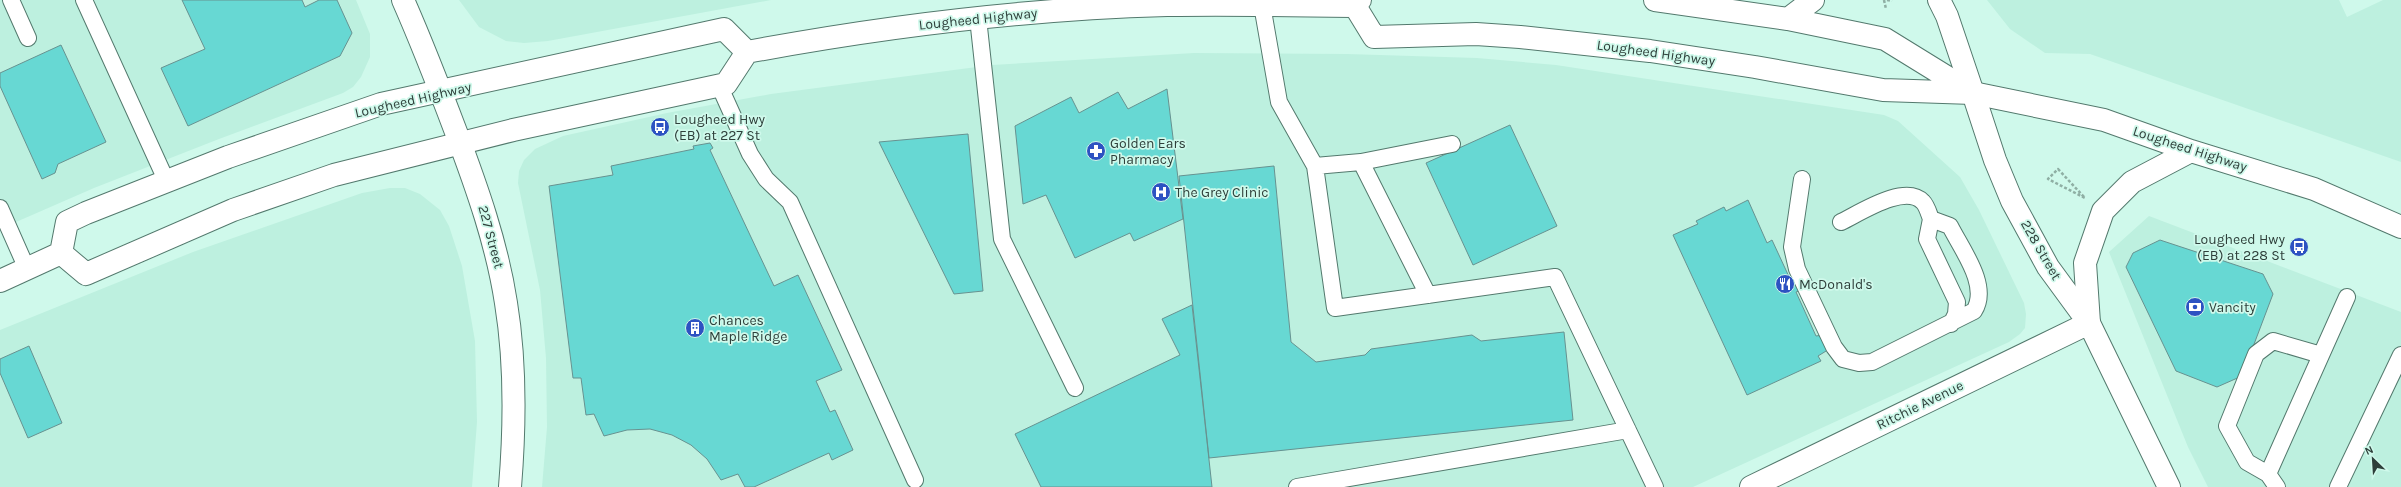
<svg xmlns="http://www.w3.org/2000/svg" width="2401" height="487" viewBox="0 0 2401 487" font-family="Karla,sans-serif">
<rect width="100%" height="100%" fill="#cff9eb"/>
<path fill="#bdf0df" d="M0,0H356L370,34V57L361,77L353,87L343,93L219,139L94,188L0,229Z
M459,0H771L548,41L524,43L506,41L479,27Z
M1987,0H2339L2347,17L2383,0H2401V162L2090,54L2045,53L2010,29Z
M1194,53L1347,54L1477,58L1556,65L1884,115L1898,121L1960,177L1979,210L2024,303L2026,314L2025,328L2020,334L2009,342L1693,487H542L547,427L546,358L540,290L518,183L519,171L524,160L535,149L563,136L667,113L771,94L992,65Z
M390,188H405L420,194L440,210L449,226L462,266L475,341L477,422L472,487H0V330L193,252L362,193Z
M2149,216L2401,312V487H2208L2188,447L2109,252Z"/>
<path fill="#67d8d3" stroke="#679290" d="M182,0H302L305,7L319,0H337L352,33L340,56L188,126L161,68L205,49Z
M61,45L106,142L58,164L55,173L42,179L0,86V73Z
M1167,89L1183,219L1134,241L1130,233L1075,258L1046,195L1023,204L1015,126L1071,97L1079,113L1118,92L1128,109Z
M1510,125L1557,226L1473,265L1426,163Z
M968,134L983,291L954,294L879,142Z
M710,143L713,148L710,150L774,286L798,275L842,370L816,381L830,412L835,410L853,450L832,460L829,453L754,487H745L738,474L721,480L707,459L691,445L672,435L650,429L627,430L604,436L594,414L586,415L581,378H573L549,186L613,175L611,166L694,149L693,146Z
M1274,166L1291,342L1316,362L1365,355L1371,349L1472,335L1481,341L1564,332L1573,420L1209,458L1179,176Z
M1748,200L1767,243L1772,240L1791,281L1797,279L1802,290L1796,292L1816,336L1823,335L1831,348L1818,356L1821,361L1747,395L1673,235L1698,224L1696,221L1724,207L1726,211Z
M2160,240L2263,274L2273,294L2242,376L2217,387L2176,371L2126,267L2133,253Z
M1192,305L1212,487H1041L1015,434L1180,355L1162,319Z
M29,346L62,423L28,438L0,373V359Z"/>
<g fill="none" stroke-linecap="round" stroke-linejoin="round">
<defs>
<path id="service" d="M11,0L28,38
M84,0L166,180
M1262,5L1279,102L1315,166L1335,308L1555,277L1655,487
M978,18L1002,239L1075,388
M719,85L750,154L766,179L790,202L915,480
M1361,162L1452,144
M1315,166L1361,162L1428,295
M1802,179L1792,247L1797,269L1834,347L1843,359L1859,363L1872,362L1974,311C1990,286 1962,250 1950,226L1931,219C1929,214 1927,206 1923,202C1905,183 1860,213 1841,222
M0,208L27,269
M1931,219L1927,239L1957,302L1956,314L1951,324
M2268,474L2247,462L2227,426L2256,354L2273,341L2321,355
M1297,487L1628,430
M2277,487L2268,474L2347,297
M2338,487L2401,355"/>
<path id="minor" d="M1973,93L1995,160L2012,201L2048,267L2089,323L2169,487
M1751,487L2089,323"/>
<path id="tertiary" d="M1939,0L1947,16L1973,93"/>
<path id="secondary" d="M403,0C422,43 439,87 456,132C477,188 497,244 506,303C516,364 515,426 510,487"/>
<path id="primary" d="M1655,0L1788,19L1885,39L1971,92
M1355,6L1374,37L1476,34L1520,37L1650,51L1755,67L1883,90L1973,93L2104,120L2191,151L2314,189L2401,227
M1788,19L1813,0
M61,253L86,274L233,210L334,175L513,130L726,84L747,52C886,26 1026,9 1167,5C1230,4 1292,5 1355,6L1360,0
M61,253L67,222L86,213L228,157L381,104L724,29L747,52
M0,281L61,253
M2089,323L2085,263L2103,211L2132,182L2191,151"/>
</defs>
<use href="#service" stroke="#53796d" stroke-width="18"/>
<use href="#minor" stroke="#53796d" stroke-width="24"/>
<use href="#tertiary" stroke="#53796d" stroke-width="24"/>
<use href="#secondary" stroke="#53796d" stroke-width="24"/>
<use href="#primary" stroke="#53796d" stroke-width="24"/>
<path stroke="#8fafa4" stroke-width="2.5" stroke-dasharray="3 2" stroke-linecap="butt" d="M1884,0L1886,9
M1887,0L1892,1
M2058,169L2085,198L2048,179Z"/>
<use href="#service" stroke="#fff" stroke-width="16"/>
<use href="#minor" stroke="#fff" stroke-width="22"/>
<use href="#tertiary" stroke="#fff" stroke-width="22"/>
<use href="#secondary" stroke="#fff" stroke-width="22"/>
<use href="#primary" stroke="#fff" stroke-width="22"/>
</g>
<defs>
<symbol id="bus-disc" viewBox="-11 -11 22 22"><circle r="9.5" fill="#2d52c2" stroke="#cff9eb"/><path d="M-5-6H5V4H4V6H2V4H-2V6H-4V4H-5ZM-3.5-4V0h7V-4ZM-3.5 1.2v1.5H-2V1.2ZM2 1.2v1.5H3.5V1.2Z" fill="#fff"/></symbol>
<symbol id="pharmacy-disc" viewBox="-11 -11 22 22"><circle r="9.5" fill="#2d52c2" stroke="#cff9eb"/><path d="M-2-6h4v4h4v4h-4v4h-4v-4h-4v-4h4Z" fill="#fff"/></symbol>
<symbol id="hospital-disc" viewBox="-11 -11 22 22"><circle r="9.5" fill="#2d52c2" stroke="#cff9eb"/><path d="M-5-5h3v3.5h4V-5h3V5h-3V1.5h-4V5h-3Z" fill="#fff"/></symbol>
<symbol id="restaurant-disc" viewBox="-11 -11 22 22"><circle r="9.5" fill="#2d52c2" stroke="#cff9eb"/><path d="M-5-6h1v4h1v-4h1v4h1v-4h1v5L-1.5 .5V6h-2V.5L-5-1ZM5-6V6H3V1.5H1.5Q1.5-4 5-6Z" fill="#fff"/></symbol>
<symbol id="bank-disc" viewBox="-11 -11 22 22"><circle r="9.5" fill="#2d52c2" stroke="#cff9eb"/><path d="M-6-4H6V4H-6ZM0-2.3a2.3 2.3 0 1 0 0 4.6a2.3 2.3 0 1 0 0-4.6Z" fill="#fff"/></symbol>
<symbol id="building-disc" viewBox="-11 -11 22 22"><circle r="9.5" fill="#2d52c2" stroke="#cff9eb"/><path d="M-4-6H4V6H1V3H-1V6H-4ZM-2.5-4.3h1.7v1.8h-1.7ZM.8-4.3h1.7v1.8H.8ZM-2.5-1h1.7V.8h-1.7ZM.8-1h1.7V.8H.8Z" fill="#fff"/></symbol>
</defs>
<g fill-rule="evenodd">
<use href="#bus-disc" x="649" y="116" width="22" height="22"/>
<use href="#pharmacy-disc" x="1085" y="140" width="22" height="22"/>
<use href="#hospital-disc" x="1150" y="181" width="22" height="22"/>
<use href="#bus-disc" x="2288" y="236" width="22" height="22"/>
<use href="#restaurant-disc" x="1774" y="273" width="22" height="22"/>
<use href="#bank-disc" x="2184" y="296" width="22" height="22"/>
<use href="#building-disc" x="684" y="317" width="22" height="22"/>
</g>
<g text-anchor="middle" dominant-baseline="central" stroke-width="3.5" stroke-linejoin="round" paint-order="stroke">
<g font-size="14" fill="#2e3f3a" stroke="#cff9eb">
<text transform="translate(978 19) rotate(-6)">Lougheed Highway</text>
<text transform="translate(1656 53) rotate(8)">Lougheed Highway</text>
<text transform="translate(413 100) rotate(-13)">Lougheed Highway</text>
<text transform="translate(2190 149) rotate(18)">Lougheed Highway</text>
<text transform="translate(491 237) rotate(75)">227 Street</text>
<text transform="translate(2041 250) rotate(60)">228 Street</text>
<text transform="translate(1920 405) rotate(-26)">Ritchie Avenue</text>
</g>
<g font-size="14" fill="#2e3f3a" stroke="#cff9eb" text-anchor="start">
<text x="674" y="119">Lougheed Hwy<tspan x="674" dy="16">(EB) at 227 St</tspan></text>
<text x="1110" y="143">Golden Ears<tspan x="1110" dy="16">Pharmacy</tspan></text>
<text x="1175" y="192">The Grey Clinic</text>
<text x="2285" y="239" text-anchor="end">Lougheed Hwy<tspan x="2285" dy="16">(EB) at 228 St</tspan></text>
<text x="1799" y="284">McDonald's</text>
<text x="2209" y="307">Vancity</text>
<text x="709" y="320">Chances<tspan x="709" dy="16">Maple Ridge</tspan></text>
</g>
</g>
<g transform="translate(2373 459) rotate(335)" stroke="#cff9eb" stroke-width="3" paint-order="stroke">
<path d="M0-3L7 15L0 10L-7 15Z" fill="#2e3f3a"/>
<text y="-6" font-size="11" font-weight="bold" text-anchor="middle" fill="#2e3f3a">N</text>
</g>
</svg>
